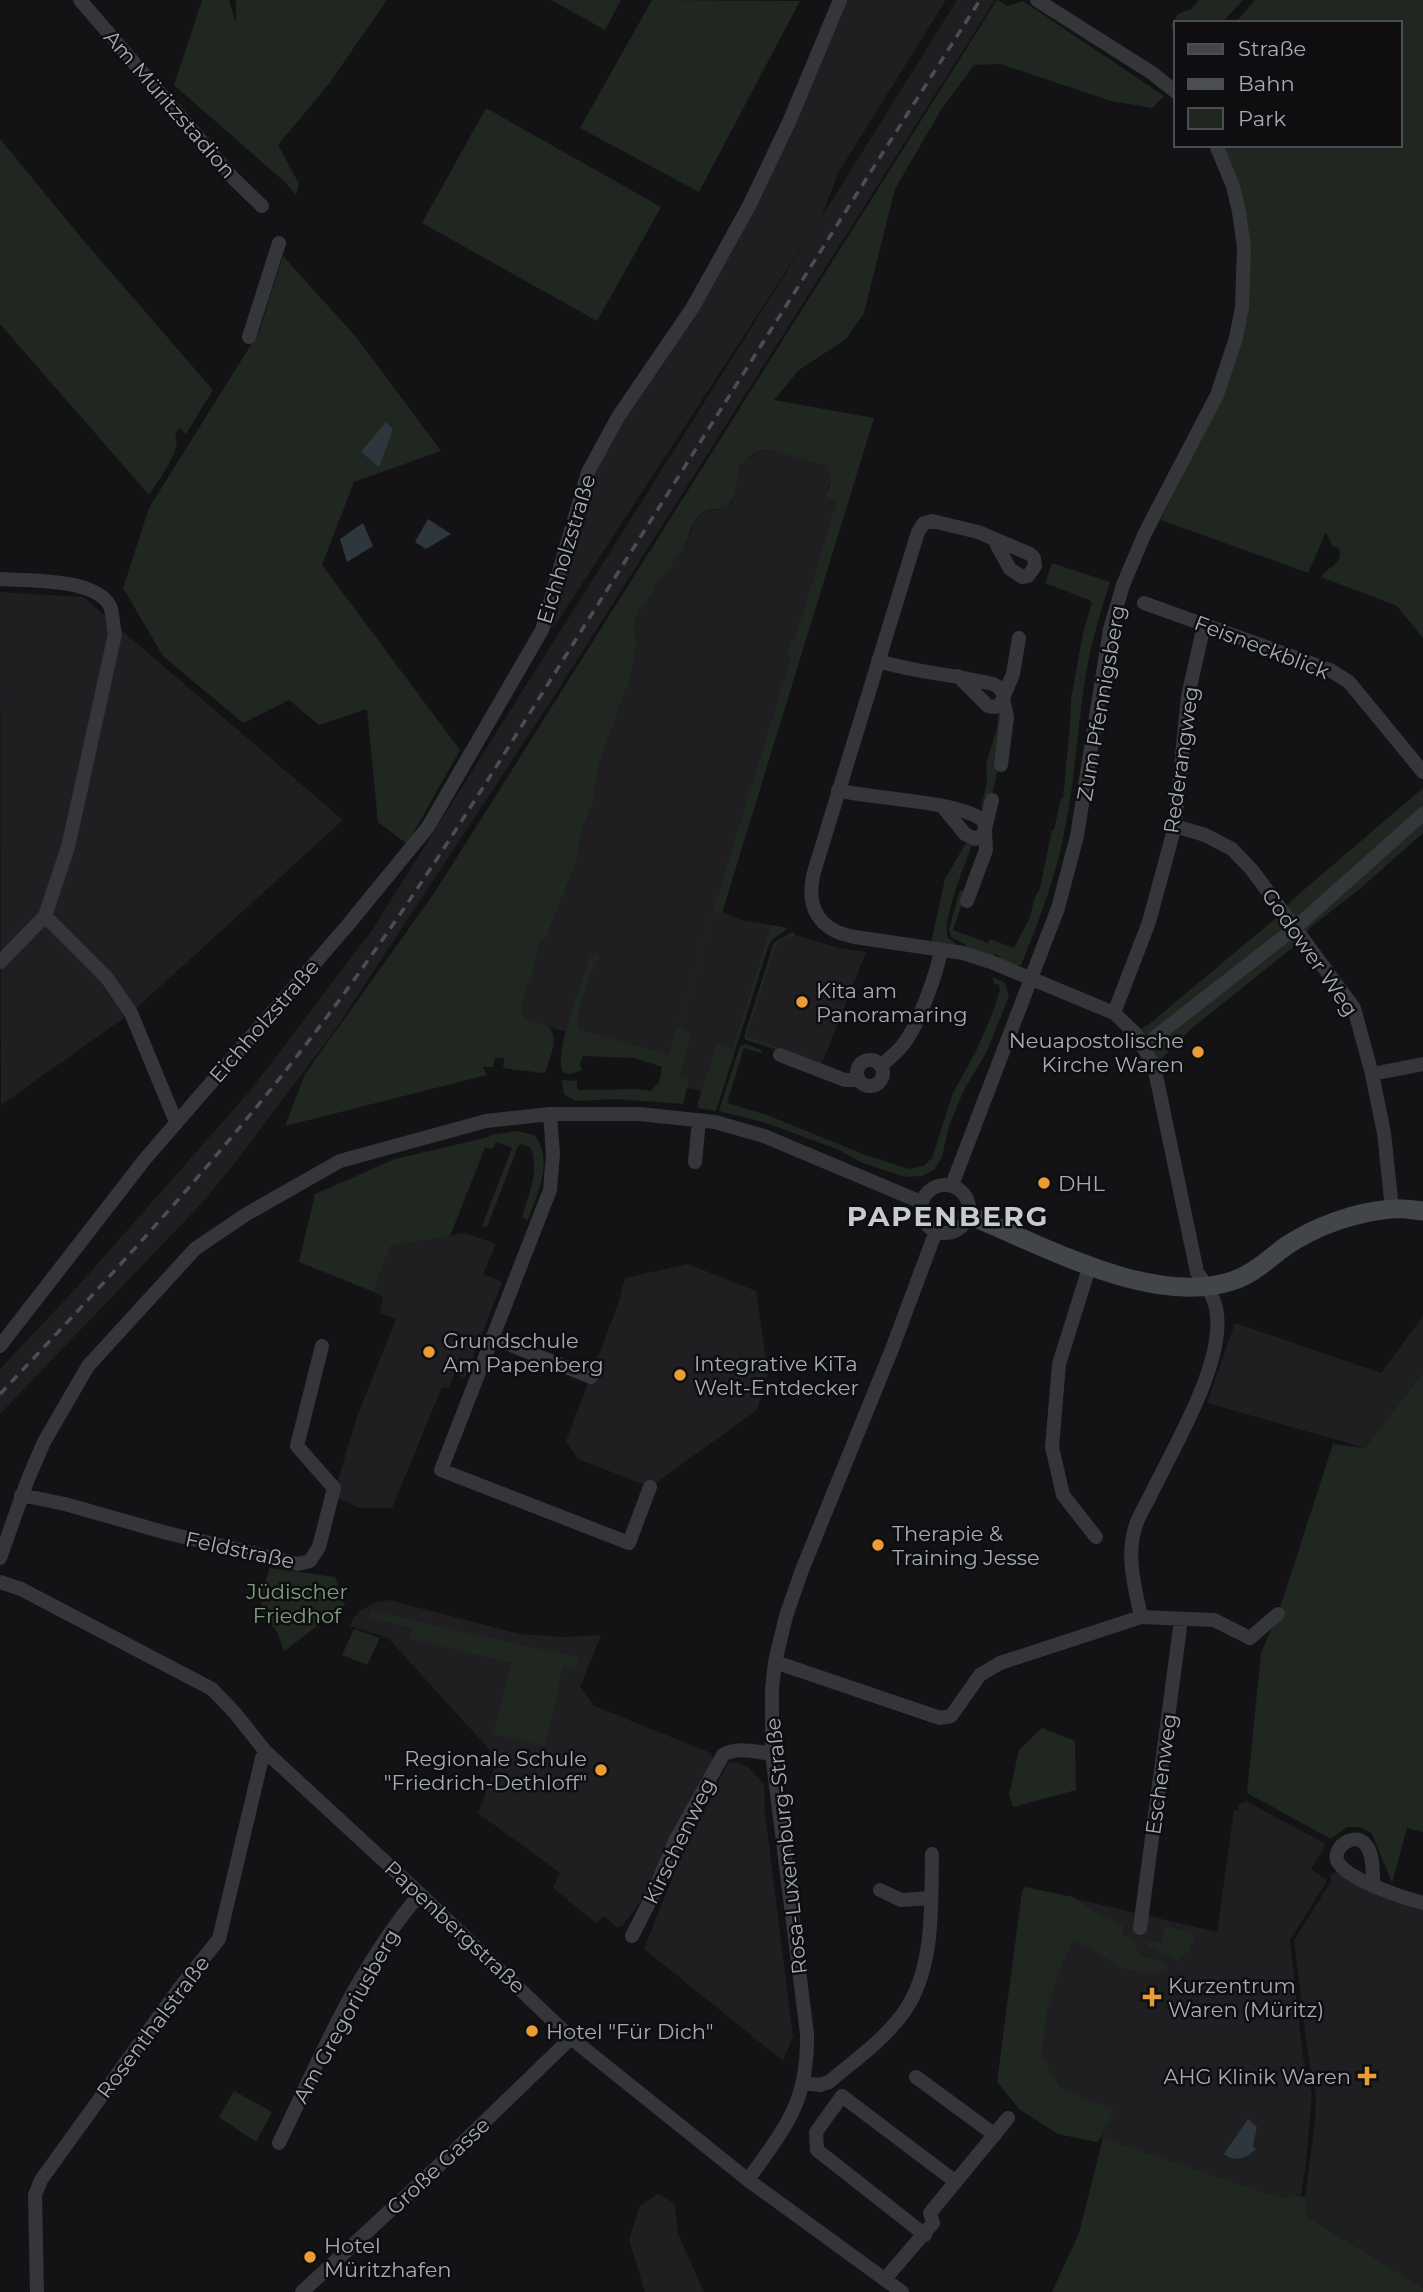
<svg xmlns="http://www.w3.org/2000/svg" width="1423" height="2292" viewBox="0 0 1423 2292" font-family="Montserrat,sans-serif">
<rect width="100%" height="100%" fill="#131315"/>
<path fill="#1f1f22" d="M840,0H946L838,173L821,218L957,0H995L553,698L333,1033L234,1164L201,1204L0,1414V1369L79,1285L249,1092L370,933L816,225L554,627L542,630L588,472L693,307Z
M764,449L829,466L828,475L831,482L827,488L828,498L837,501L722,912L741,920L771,925L732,1049L703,1091L686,1088L689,1079L679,1076L669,1056L587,1031L579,1029L566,1032L549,1027L524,1017L520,1005L541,943L548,933L578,858L582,829L593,802L598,767L630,679L637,642L634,626L638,610L652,595L656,583L666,575L679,553L684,550L694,524L699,517L707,511L724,508L732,502L738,471L743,461Z
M0,592L83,597L343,820L131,1013L1,1105Z
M795,935L839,948L866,952L822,1064L747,1036L776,947L780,942Z
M465,1233L496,1244L483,1274L502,1282L465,1378L454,1374L449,1388L442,1387L392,1508H359L336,1497L337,1483L358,1414L396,1319L380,1313L383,1298L374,1292L390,1246Z
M688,1264L756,1291L768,1374L757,1410L650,1487L578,1459L566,1441L617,1307L625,1278Z
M1423,1316V1372L1365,1448L1207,1403L1235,1323L1381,1373Z
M389,1600L520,1634L564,1637L601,1635L580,1687L594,1706L711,1753L714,1760L652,1887L622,1926L616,1927L604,1916L596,1923L553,1888L560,1873L478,1813L498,1759L388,1638L350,1626L353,1619L360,1611L376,1602Z
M736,1762L749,1768L764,1784L765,1813L793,2037L783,2061L644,1949L681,1856L728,1763Z
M1246,1801L1324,1843L1325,1846L1311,1869L1327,1881L1290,1940L1303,2058L1312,2094L1306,2163L1301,2196L1290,2194L1283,2200L1103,2138L1097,2142L1058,2134L1019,2109L1025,1887L1217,1932L1234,1810H1238L1239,1804Z
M1337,1872L1423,1908V2288L1304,2214L1305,2197L1315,2122L1316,2096L1308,2055L1294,1940L1332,1880L1329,1876Z
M657,2194L667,2198L675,2205L678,2234L704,2292H645L629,2240L640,2206Z"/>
<path fill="#1f2720" d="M202,0H229L236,23V0H387L328,85L278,145L299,184L296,195L286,183L174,85Z
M551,0H621L605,30Z
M652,0L800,1L699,192L580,128Z
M997,0L1008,6L1023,1L1164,96L1152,108L1111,101L1000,64L974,65L941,110L895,189L864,313L846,339L799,370L774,400L874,418L722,913L714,911L678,1027L692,1034L679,1075L689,1079L683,1104L616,1099L575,1101L564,1094L562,1080L577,1081V1088L579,1090L636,1089L651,1091L659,1082L662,1067L634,1058L583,1056L580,1064L582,1070L571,1074L563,1072C552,1056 584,976 591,956L597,954L600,956C590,969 575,1013 579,1029L669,1055L791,658L786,656L790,642H794L837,501L828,498L826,494L831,482L828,475V466L764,449C758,452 751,455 745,460C733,470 740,493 729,504C723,511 716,508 709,510C693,515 689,536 684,550L679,553L666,575L656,583L652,595L638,611L634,626L637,642L630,679L598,767L593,802L582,829L578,858L548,933L541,943L521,1005L524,1017C531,1021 540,1022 547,1026C561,1035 549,1059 546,1071L543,1073L503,1068L504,1058H495L493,1067H483L487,1075L285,1126L305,1074L435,892Z
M1199,0H1243L1222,23H1176V32L1173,31L1171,26L1178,14L1191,9Z
M1255,0H1423V638L1397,606L1321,577C1328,566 1343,565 1339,549L1332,545L1326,532L1308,573L1161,520L1159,523L1222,397L1242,339L1248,308L1250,257L1223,145H1400V23H1235Z
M486,108L661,207L597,321L422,223Z
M0,139L84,241L213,390L186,434L179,428L175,434C183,449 158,481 149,495L0,324Z
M283,256L357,338L441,451L354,482L322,565L460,750L407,844L378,822L367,709L319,725L289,700L243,723L163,656L123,588L149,508L259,332Z
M1052,563L1110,582C1100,614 1090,646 1085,680C1077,734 1074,790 1062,843C1053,885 1037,925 1021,965H1016L998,960L999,956L995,954L993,958L965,949L966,945L951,937L949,929L960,890L966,892L953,930L988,943L990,939L1014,948L1030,917L1034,900L1040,888L1052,830H1054L1061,798H1063L1070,725L1071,699L1083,633L1092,603L1089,600L1045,583Z
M998,715H1000C1000,747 1000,780 986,809L981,808L987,781L986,764L997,729Z
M1423,788V833L1362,887L1311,927L1292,948L1191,1029L1154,1066L1141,1029L1148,1025L1275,919L1292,900Z
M966,843L972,845C965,864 941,922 948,938L961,947L931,943L945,879Z
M771,925L788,928L773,939L769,944L716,1111L698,1108V1102L717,1044L732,1049Z
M793,932L795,935L780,942L776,947L747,1036L822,1064L746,1040L744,1037L773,945L776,941Z
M993,977L1005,983L1009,996L987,1051L963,1092L949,1126L942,1157L934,1170L922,1176L905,1177L863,1163L837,1149L766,1123L719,1111L740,1046L745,1044L762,1050L761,1053L744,1048L727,1103L767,1115L863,1154L909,1169L923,1166L932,1158L953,1093L976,1051L991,1017L1000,990L999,985L994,983Z
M516,1131L534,1135C555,1159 537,1196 527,1221L522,1216C530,1192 539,1172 531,1148L522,1144L518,1146L487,1227L482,1226L512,1148L496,1142L493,1149L485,1148L450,1236L390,1246L374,1292L299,1262L315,1194L395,1159L489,1137L490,1135Z
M1423,1372V1832L1407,1828L1392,1883L1372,1834L1361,1827H1347L1331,1839L1247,1793L1261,1653L1278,1614L1333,1444L1365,1448Z
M270,1568L335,1577L345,1605L284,1651L277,1632L261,1610L263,1587Z
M371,1611L580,1658L574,1670L563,1667L545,1746L494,1734L511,1663L410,1639L412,1628L368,1618Z
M354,1629L380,1638L367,1665L342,1655Z
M1042,1728L1075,1741L1076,1790L1013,1807L1009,1795L1019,1750Z
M1025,1887L1073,1897L1096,1913L1123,1926V1935L1131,1938L1141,1956L1162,1961L1167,1971L1141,1972L1126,1970L1076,1940L1071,1944L1056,1980L1046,2014L1042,2057L1061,2089L1115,2110L1097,2142L1058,2134L1019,2109L997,2082L1022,1891Z
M1166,1926L1195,1934L1190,1950L1177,1961C1163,1949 1156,1955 1143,1940L1162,1943Z
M234,2091L272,2112L256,2142L219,2117Z
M1103,2138L1283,2199L1290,2194L1305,2197V2215L1423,2288V2292H1052L1079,2233Z"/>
<path fill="#2d373d" d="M386,422L393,429L379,467L361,452Z
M428,519L451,534L426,549L415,542Z
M363,523L373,546L347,562L340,539Z
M1248,2119L1257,2127L1253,2146L1256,2149C1247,2158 1235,2163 1224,2154Z"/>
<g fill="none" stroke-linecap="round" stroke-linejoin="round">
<path stroke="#343639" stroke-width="14" d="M80,0L234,179L262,206
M1037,0L1152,73L1176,92
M249,337L279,243
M993,538L1010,569L1022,577L1028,576L1035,566L1034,558L1030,554L978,532L932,521L924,523L918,532L814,872C805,907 819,931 855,937L963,953L991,962L1114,1013L1135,1033L1154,1066L1197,1272C1206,1284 1216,1300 1217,1315C1223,1365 1173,1449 1151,1494C1146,1505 1138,1516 1135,1528C1126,1558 1135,1587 1141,1617
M0,579C28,581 95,578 110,606C113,614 113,626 115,634L68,847L45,916L0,962
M1144,603L1330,670L1349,682L1423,772
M878,661C915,672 955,675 993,684C1005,689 1007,701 995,707L988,706L958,676
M1001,765L1007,717L1003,698L1013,674L1019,638
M838,790C869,799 967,801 984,822L985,829L983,835L975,839L965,834L943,807
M1175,826L1205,835L1232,849L1252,870L1354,1008L1372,1074L1384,1133L1392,1209
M967,901L986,850L985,829L992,800
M45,916L107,978L131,1013L176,1122
M1114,1013L1149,922L1175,826L1188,696L1204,625
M1155,1037L1295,928L1423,814
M780,1055L845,1080H858
M857 1073a13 13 0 1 1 26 0a13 13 0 1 1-26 0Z
M881,1066C887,1060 895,1054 901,1047C917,1030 937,973 941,950
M1372,1074L1423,1064
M550,1114L553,1154L550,1190L441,1470L629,1543L650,1487
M695,1162L699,1120
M952,1185L1058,908L1077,836L1110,629L1123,585L1145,533L1217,395L1236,338L1242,307L1244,247L1239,212L1233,186L1216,145
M921 1209a24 24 0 1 1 48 0a24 24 0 1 1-48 0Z
M1090,1265L1059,1364L1052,1447L1063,1495L1096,1537
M493,1338L591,1377
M0,1346L145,1159L347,926L428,827L542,630L588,472L618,417L693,307L749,206L789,122L840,0
M21,1495L65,1504L167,1533L298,1564L310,1561L319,1547L334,1488L297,1446L322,1346
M0,1558L28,1479L44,1442L88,1366L195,1249L245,1215L340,1161L486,1121L550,1114H639L715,1122L764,1136L921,1202
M0,1582L21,1589L212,1689L235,1713L266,1752L420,1894L571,2038L748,2180L902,2292
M775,1662L940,1718L951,1716L980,1675L1000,1663L1141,1617L1214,1620L1250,1638L1278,1614
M1373,1886C1373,1874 1374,1853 1365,1844C1355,1832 1333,1846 1337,1860C1344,1879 1404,1898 1423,1903
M880,1890L901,1900L931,1898
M1140,1928L1181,1620
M632,1936L652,1897L675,1841L723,1755C737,1746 756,1752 772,1754
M916,2077L995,2135
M803,2083L820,2085L829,2082C855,2060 884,2040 904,2012C935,1968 931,1905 932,1854
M279,2143C320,2058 358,1966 420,1894
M748,2180C786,2126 808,2103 807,2034L772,1754V1689L775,1662L786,1616L802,1570L892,1349L936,1231
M925,2235L817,2150L816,2132L842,2096L956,2182
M885,2279L933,2223L930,2213L1008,2118
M37,2292L35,2195L41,2180L178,1990L219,1939L262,1758L266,1752
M302,2292L447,2158L571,2038"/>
<path stroke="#424549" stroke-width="19" d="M968,1215C1043,1245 1152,1307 1232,1281C1254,1274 1268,1259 1286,1246C1316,1226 1355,1212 1391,1209C1401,1208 1413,1210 1423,1211"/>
<path stroke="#4b4e52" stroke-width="3.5" stroke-dasharray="9 7" stroke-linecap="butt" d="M0,1394C114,1273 226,1152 326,1018C422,890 505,752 590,617C720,411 849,205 980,0"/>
</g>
<g fill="#ea9d35" stroke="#0e0e10" stroke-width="2.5">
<circle cx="802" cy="1002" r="7"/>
<circle cx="1198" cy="1052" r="7"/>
<circle cx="1044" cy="1183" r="7"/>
<circle cx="429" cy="1352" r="7"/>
<circle cx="680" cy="1375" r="7"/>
<circle cx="878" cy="1545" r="7"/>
<circle cx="601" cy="1770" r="7"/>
<path d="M1148.5 1986.5h7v7h7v7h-7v7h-7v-7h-7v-7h7z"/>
<circle cx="532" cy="2031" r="7"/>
<path d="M1363.5 2065.5h7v7h7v7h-7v7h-7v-7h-7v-7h7z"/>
<circle cx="310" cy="2257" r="7"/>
</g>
<g text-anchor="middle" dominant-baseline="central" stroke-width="5" stroke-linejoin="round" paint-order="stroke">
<g font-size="21" fill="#a5abb5" stroke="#0e0e10">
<text transform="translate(170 104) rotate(49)">Am Müritzstadion</text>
<text transform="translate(566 549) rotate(-73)">Eichholzstraße</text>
<text transform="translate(1262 647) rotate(21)">Feisneckblick</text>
<text transform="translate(1101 703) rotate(-80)">Zum Pfennigsberg</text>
<text transform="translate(1181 760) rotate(-82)">Rederangweg</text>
<text transform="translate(1310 952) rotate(55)">Godower Weg</text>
<text transform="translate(264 1021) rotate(-49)">Eichholzstraße</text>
<text transform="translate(240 1550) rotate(12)">Feldstraße</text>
<text transform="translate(1161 1774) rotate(-82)">Eschenweg</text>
<text transform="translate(679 1841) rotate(-64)">Kirschenweg</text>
<text transform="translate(786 1846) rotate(-96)">Rosa-Luxemburg-Straße</text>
<text transform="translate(455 1927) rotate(43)">Papenbergstraße</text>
<text transform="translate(346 2016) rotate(-61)">Am Gregoriusberg</text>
<text transform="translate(153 2027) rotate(-53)">Rosenthalstraße</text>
<text transform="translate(438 2166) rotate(-43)">Große Gasse</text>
</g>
<g font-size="21" fill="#a5abb5" stroke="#0e0e10" text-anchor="start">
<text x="816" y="990">Kita am<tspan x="816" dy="24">Panoramaring</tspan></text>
<text x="1184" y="1040" text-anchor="end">Neuapostolische<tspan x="1184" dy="24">Kirche Waren</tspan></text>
<text x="1058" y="1183">DHL</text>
<text x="443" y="1340">Grundschule<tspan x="443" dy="24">Am Papenberg</tspan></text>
<text x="694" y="1363">Integrative KiTa<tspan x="694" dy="24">Welt-Entdecker</tspan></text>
<text x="892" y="1533">Therapie &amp;<tspan x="892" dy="24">Training Jesse</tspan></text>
<text x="587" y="1758" text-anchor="end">Regionale Schule<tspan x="587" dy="24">"Friedrich-Dethloff"</tspan></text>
<text x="1168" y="1985">Kurzentrum<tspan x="1168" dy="24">Waren (Müritz)</tspan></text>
<text x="546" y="2031">Hotel "Für Dich"</text>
<text x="1351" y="2076" text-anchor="end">AHG Klinik Waren</text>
<text x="324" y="2245">Hotel<tspan x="324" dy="24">Müritzhafen</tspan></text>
</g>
<g font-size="21" fill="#7e9f7d" stroke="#0e0e10">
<text x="297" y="1591">Jüdischer<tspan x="297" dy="24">Friedhof</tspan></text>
</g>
<g font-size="28" font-weight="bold" letter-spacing="2" fill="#c6cad1" stroke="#0e0e10">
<text x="948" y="1216">PAPENBERG</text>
</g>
</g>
<rect x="1174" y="21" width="228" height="126" fill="#0e0e10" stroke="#4a4d52" stroke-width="2"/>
<rect x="1188" y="44" width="35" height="10" fill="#424549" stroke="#4a4d52" stroke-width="2"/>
<text x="1238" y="56" font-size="21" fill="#a5abb5">Straße</text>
<rect x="1188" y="79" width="35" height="10" fill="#4b4e52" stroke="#4a4d52" stroke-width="2"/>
<text x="1238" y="91" font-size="21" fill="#a5abb5">Bahn</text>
<rect x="1188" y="108" width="35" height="21" fill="#1f2720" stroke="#4a4d52" stroke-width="2"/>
<text x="1238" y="126" font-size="21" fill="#a5abb5">Park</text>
</svg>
